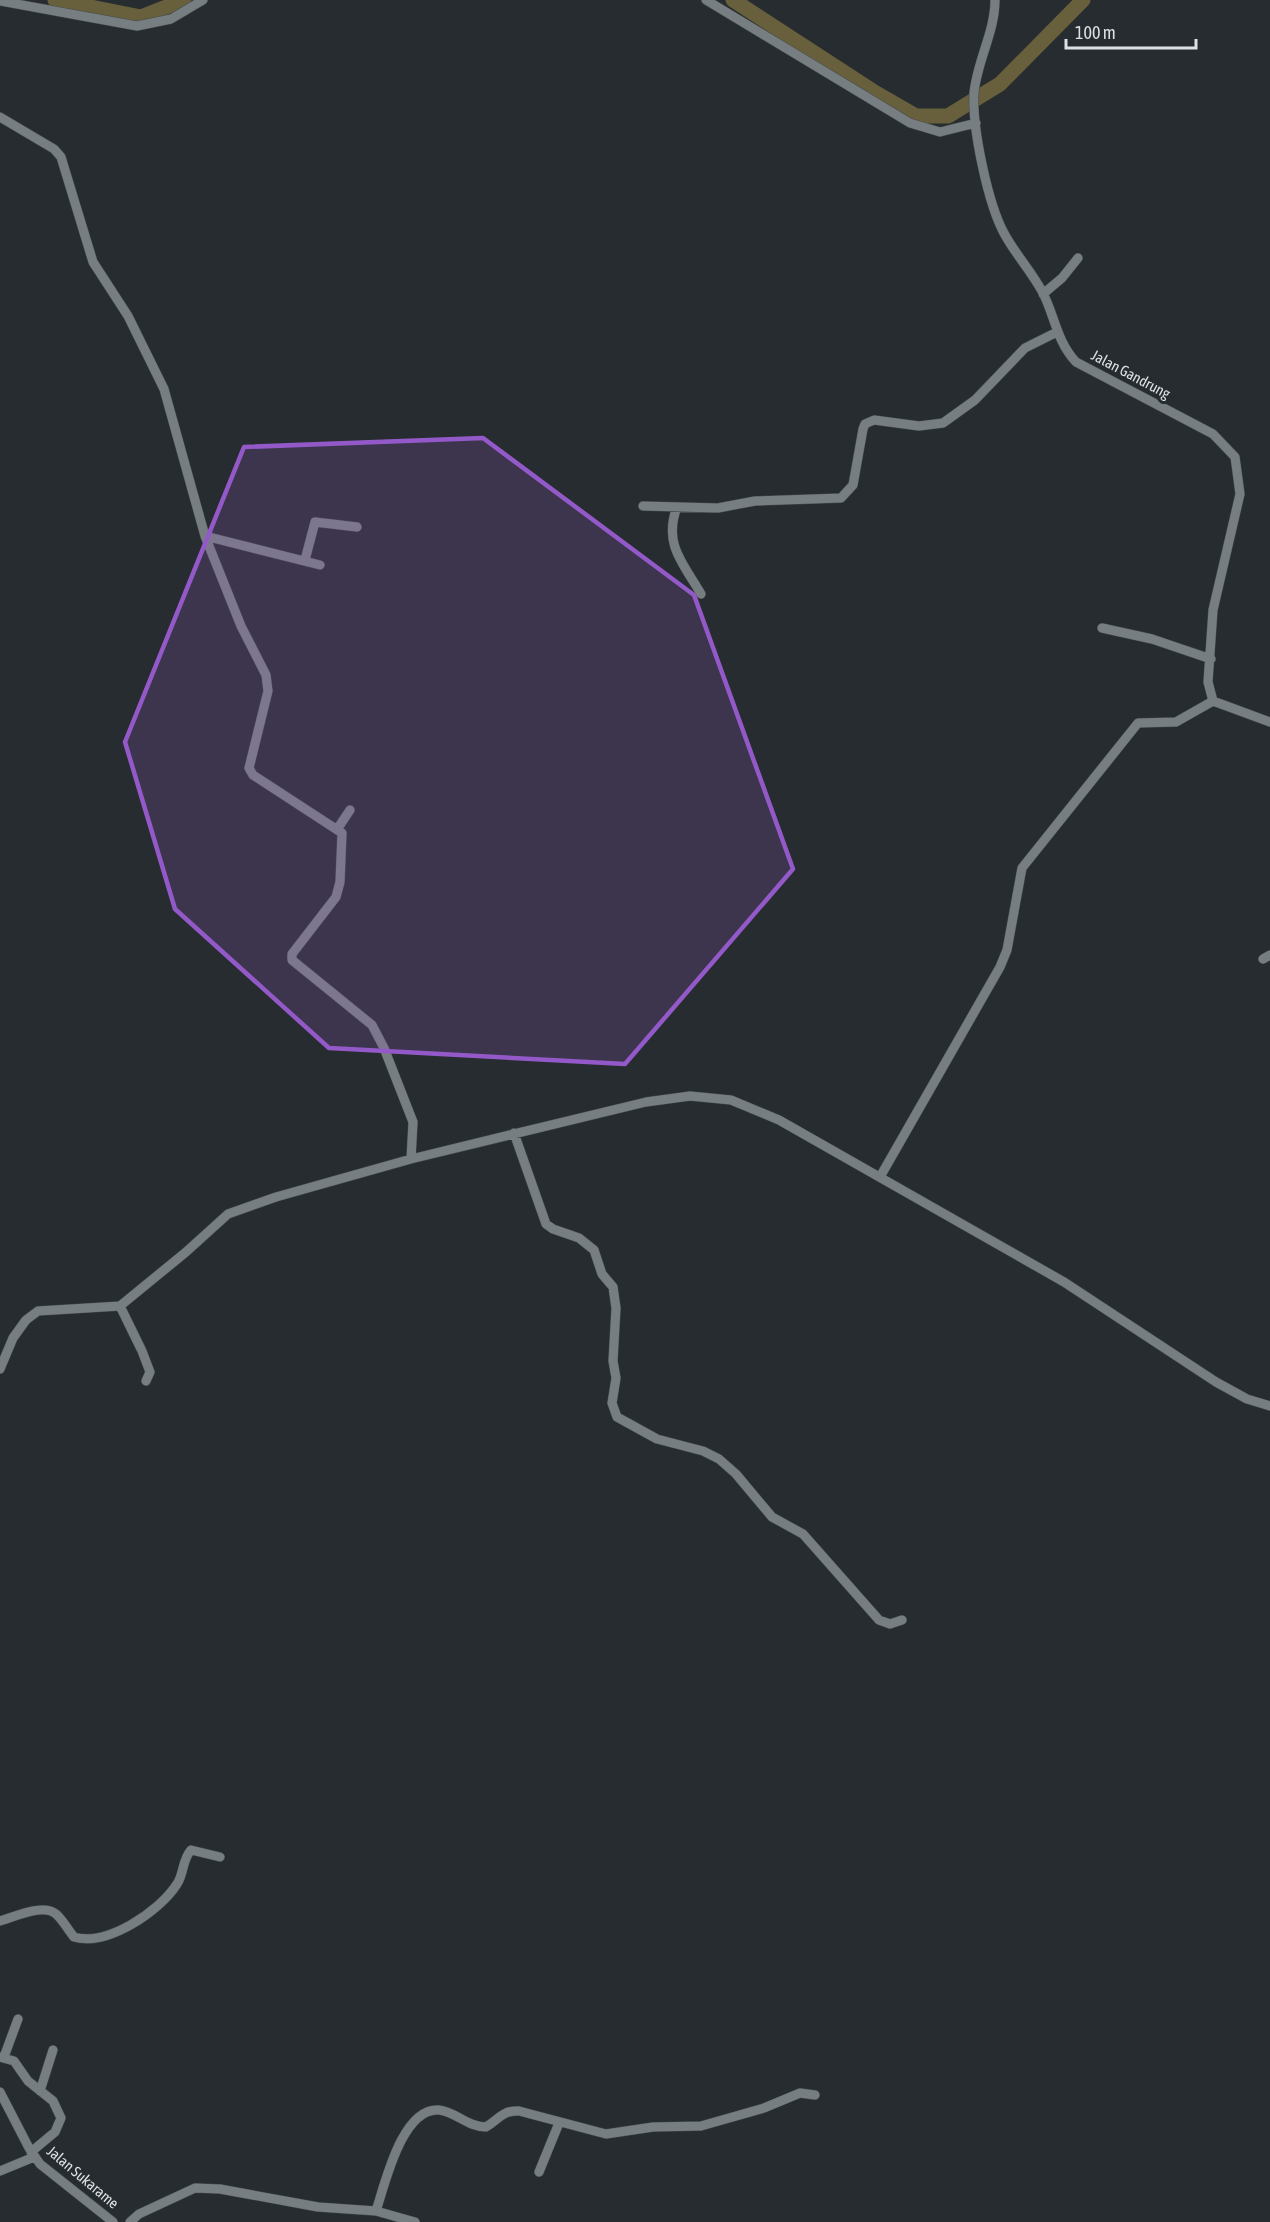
<svg xmlns="http://www.w3.org/2000/svg" width="1270" height="2222" viewBox="0 0 1270 2222" font-family="'Asap Condensed',sans-serif">
<rect width="100%" height="100%" fill="#262c2f"/>
<g fill="none" stroke-linecap="round" stroke-linejoin="round">
<path stroke="#685f3c" stroke-width="15" d="M55,0L141,17L184,0
M733,0L876,93L916,116H948L1000,84L1083,0"/>
<defs>
<path id="street" d="M706,0L910,123L940,132L976,123
M995,0C995,32 977,61 974,93C972,128 988,205 1005,235C1016,255 1032,272 1043,293C1055,317 1057,342 1076,362L1213,434L1235,457L1240,494L1213,610L1208,682L1213,701L1270,722
M0,1L137,26L171,19L203,0
M0,117L54,149L61,157L93,262L128,316L164,389L205,536L241,626L266,675L268,691L249,768L253,775L342,833L340,882L336,897L292,954V960L372,1025L384,1048L413,1122L411,1159
M1043,294L1062,278L1078,258
M643,506L718,508L755,501L841,498L853,485L863,429L865,424L874,420L919,426L943,423L975,400L1025,348L1057,332
M677,507C663,544 683,563 701,594
M205,536L320,565
M305,560L315,522L357,527
M1102,628L1152,639L1211,659
M338,828L350,810
M1263,959L1270,955
M514,1133L546,1224L553,1229L579,1238L594,1250L602,1274L613,1287L616,1308L613,1361L616,1378L612,1403L617,1417L657,1439L703,1451L719,1459L736,1474L772,1517L803,1534L879,1620L890,1624L902,1620
M880,1177L1000,967L1007,950L1022,868L1138,723L1176,722L1213,701
M120,1306L141,1349
M142,1351L150,1372L146,1381
M0,1369L13,1338L26,1320L38,1311L120,1306L186,1252L228,1214L276,1197L411,1159L646,1102L690,1096L731,1100L779,1120L1064,1282L1216,1382L1247,1399L1270,1406
M0,1921C14,1917 43,1903 56,1914C63,1920 68,1930 74,1937C107,1947 160,1911 177,1884C184,1874 182,1860 191,1850L220,1857
M0,2057L14,2061L28,2081L53,2101L61,2118L55,2132L31,2152
M4,2057L18,2019
M40,2091L53,2050
M0,2092L29,2148L40,2164L113,2222
M0,2171L34,2157
M539,2172L559,2123
M376,2211C385,2184 402,2107 439,2110C456,2112 468,2127 486,2127C499,2119 503,2110 519,2111L606,2134L653,2127L701,2126L764,2108L800,2093L815,2095
M130,2222L139,2214L195,2188L220,2189L318,2207L376,2211L415,2222"/>
</defs>
<use href="#street" stroke="#454a4c" stroke-width="10"/>
<use href="#street" stroke="#767e81" stroke-width="9"/>
</g>
<path fill="#9459c8" fill-opacity="0.2" stroke="#9459c8" stroke-width="4.5" stroke-linejoin="round" d="M483,438L694,595L793,869L625,1064L329,1048L175,909L125,742L244,447Z"/>
<g text-anchor="middle" dominant-baseline="central" stroke-width="6" stroke-linejoin="round" paint-order="stroke">
<g font-size="15" fill="#dde1e3" stroke="#262c2f">
<text transform="translate(1131 374) rotate(28)">Jalan Gandrung</text>
<text transform="translate(83 2177) rotate(40)">Jalan Sukarame</text>
</g>
</g>
<path d="M1066 39v9h130v-9" fill="none" stroke="#dde1e3" stroke-width="3"/>
<text x="1075" y="39" font-size="18" fill="#dde1e3" stroke="#262c2f" stroke-width="4.5" paint-order="stroke">100 m</text>
</svg>
